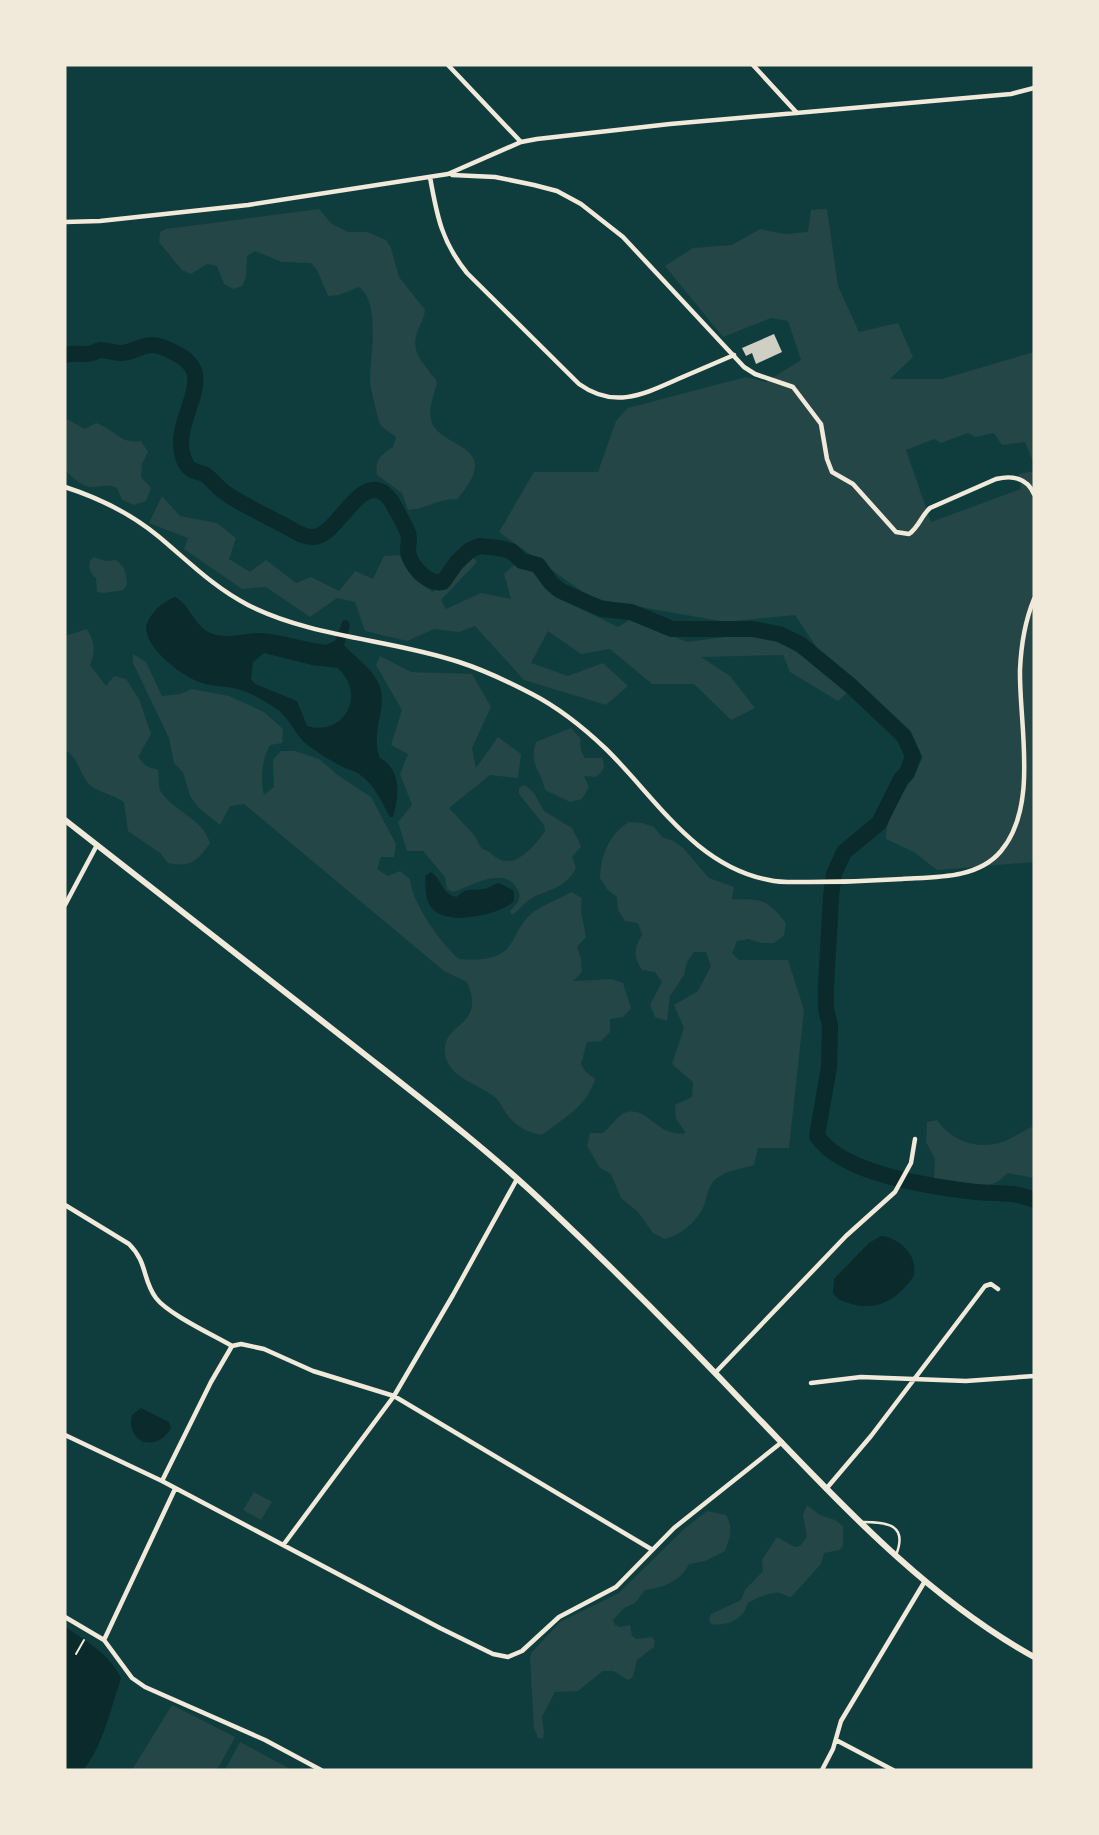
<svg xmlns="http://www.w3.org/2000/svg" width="1099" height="1835" viewBox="0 0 1099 1835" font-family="'Nunito Sans',sans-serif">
<rect width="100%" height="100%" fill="#0f3d3e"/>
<path fill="#244646" d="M319,209L332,224L348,232H367L386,240L391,248L399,277L425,310C424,321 418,326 416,337C412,358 428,366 437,382C435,394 428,407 431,420C438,450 507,442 457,499C440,498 425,509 408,510L402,493L377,475C374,460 381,455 393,447L396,437C391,433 382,428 380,424C378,419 370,386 370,381C370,356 381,303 359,287L339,295L328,296L317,270L311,263L282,262L255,251L247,256L246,277L242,286L233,289L224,284L217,266L207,264L191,274L182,270L159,242L160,232L166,229Z
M827,209L838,286L859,332L898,323L913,357L890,379H942L1034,352V464L1025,442L1002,445L994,433L975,437L968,433L941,443L934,439L906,450L931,522L1021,489L1019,474L1034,471V862L937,870L914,852L886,839C885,810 914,783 923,756L819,651L795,615L725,622L591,598L499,532L534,472H598L616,421L628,408L746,377L766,382L801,360L788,321L771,318L723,337L665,266L693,248L732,245L760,229L785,234L808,232L811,210Z
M65,418L85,429L96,423C117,430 118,444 141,441L148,452L142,464L141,477L151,488L146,501L134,505L122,500L117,488C107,484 105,486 95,487C83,488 73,478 65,470Z
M162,496L180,516L217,523L236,538L229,559L250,572L266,560L296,583L311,577L339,591L355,571L373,579L384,556L400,555L414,579L433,592L470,554L477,562L441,600L446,609L481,593L511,599L504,574L515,564L532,571L552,595L618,627L631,619L687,642L741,635L774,639L816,664L848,692L838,701L790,672L783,655L701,657L730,676L755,708L731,720L694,684H652L610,649L581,654L548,631L531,663L568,676L603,663L628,686L606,705L524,680L475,626L459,632L434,629L407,641L365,631L355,602L337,598L310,617L266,587L242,589L184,549L188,538L149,523Z
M94,557L106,561L116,560C126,567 126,574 127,585L123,590L104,593L97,592L96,578C90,573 89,569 90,561Z
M87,629C95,643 96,651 90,665L106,686L114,676L126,679L139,699L151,734L138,757L146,766L158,770C159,776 158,787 161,792C175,812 203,819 210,843C198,861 190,868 168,863L160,853L128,831L124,802C113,794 97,793 88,783C79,772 78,757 65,750V636Z
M133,654L146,662L162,696L180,694L192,689L229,696L264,712L283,729L282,743L270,745C262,759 260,779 264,795L274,787L273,760L281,751H295L319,759L339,776L371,797L396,844L394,857H381L377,869L388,876L400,871L410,879C412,903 440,943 459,959C474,960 495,961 507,949C514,941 519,926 528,917C538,906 558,900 571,892L582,898L581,911L586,937L577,947L581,959L582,972L573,981L611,979L623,983L631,1008L623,1017L610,1019V1032L601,1041L587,1042L581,1064L585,1071L595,1079C587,1107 563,1118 542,1135C529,1133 517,1127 509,1117C504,1111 502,1105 497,1099C481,1084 448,1079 445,1053C442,1021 487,1028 467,982L444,971L244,804L230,806L220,825L198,807L190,796L183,772L174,763L169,738L133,663Z
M380,656L411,672L472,674L491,707L472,748L476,768L498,737L521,754L518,778L490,775L449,808L474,835L482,849C490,850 493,857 501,860C518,867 537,843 545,831L544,825L519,794V788L525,785L534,793L544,811L572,828C575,835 579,840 581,847L572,857L576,868C565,890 546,889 529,900C523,904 519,911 512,915L510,911C517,904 524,897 516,887C502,866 471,886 453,892L447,889L445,877L423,851H407L398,822L412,805L400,774L408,754L391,745L402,710L376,665Z
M571,728L580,738L581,751L585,758H602C606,767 603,771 596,777L584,776L589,787L582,799L570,802L545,790C541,769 528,765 536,742Z
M629,822L642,823L654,827L662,837L674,841L684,849L709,878L734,887L732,899C764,900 766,898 786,923L784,935L774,943H761L749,939L737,941L732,953L739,960H788L804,1010L789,1148H758L754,1165C741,1169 722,1171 713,1182C708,1188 707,1196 705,1203C699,1220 681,1235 665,1239L653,1233L638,1212L621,1198L611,1174L600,1168L587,1146L590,1133H603C610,1127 617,1117 624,1113C648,1104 656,1138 686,1133L676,1119L675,1105L692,1097L693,1082L672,1064L684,1028L674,1005L698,991L711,966L706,952H694L687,962L684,975L670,996L667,1021L655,1017L650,1005L662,982L655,972L642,970C633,956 634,949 642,935L638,923L625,921L618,910L617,897L607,889L600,878C601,855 609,834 629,822Z
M937,1120C952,1142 980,1151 1005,1141C1015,1137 1024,1130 1034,1126V1178L1008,1173C1002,1178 997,1183 989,1185C974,1190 946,1187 934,1178L935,1159L926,1142L927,1122Z
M254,1492L272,1502L261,1520L243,1510Z
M807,1505L820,1515L835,1520L843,1526V1546L839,1550L824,1553L821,1564L791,1597C787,1597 784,1594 780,1593C773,1591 752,1599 747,1604C745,1619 725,1627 711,1624L709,1619L711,1614L741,1600L745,1590L763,1571L762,1560L777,1537L795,1547L800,1546L807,1537L803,1515Z
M707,1511L726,1515C734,1529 730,1536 725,1551L705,1561L689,1564C681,1581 663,1588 645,1590L635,1603L624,1608L613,1620L615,1625L620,1627L630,1625L632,1636L636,1639L652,1637L655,1641L654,1647L637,1660L633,1677L628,1680L614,1671H603L578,1691L555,1692L542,1717L544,1733L543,1739L538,1738L534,1728L530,1657L532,1652L560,1622L619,1593L684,1529Z
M172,1705L235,1737L217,1770H132Z
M240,1742L292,1770H225Z"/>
<path fill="#0a2a2b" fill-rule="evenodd" d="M175,597C190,605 193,623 208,632C227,641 243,632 262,633C284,635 305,642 326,645L335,641L343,620L348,621L350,626L344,645C355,657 370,667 378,682C390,706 369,731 380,758C402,770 399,796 393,817H390C381,801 375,785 359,774C355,771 350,770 345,768C332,762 315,751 304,742C294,732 289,718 277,709C268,703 255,695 244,691C231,686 216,687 202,683C183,678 137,643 148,621C154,609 163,602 175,597ZM264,653L312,665L338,668C368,697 342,737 307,726L297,701L255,684L251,679L253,662Z
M431,872C442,879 442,895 457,897C466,887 471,891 483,889C489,889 493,884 499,883L514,891V901C499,916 440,928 429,904C425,896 426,885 425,876Z
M881,1236C898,1237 918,1255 914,1274C913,1280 907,1284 904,1288C887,1308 862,1311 838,1299L833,1293L834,1279L869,1243Z
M141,1408L169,1422L171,1428C155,1455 125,1441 132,1415Z
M65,1627C86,1641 110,1654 121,1678C112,1705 102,1749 83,1770H65Z"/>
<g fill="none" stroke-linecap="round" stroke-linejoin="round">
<path stroke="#0a2a2b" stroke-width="16" d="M65,355C73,353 77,354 85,354C91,355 95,351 100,350C107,350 114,353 121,353C132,353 141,345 152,345C161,345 169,350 177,354C224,378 164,422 186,464C191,472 197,471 204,474C212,479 217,487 224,492C244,506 267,516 289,528C296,532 305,538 314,537C341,534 363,462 392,502C397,512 404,523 408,533C411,541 406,548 409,556C414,569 429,585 443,582L457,562L470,550L480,546L499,548L511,551L522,561L538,565L551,583L561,591L602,609L631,612L672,629H752L779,634L800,644L851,686L904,736L913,756L907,773L901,779L879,823L844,852L834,874L831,896L826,988V1009L830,1025L829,1067L817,1136C843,1175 933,1187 976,1192C996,1194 1015,1191 1034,1200"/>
</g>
<path fill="#cfcfc3" d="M774,334L782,352L756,364L752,353L746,356L742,348Z"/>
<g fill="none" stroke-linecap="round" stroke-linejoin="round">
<path stroke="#f1e9da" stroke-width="2" d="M76,1654L84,1640"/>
<path stroke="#f1e9da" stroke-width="2.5" d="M863,1522C888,1522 908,1525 896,1555"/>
<path stroke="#f1e9da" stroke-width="4.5" d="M448,65L521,142
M753,65L797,113
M452,175L495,177L534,185L557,191L581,204L623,237L744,367L755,374L793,387L821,424L827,459L832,472L853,484L896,532L909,534C919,527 921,516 930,508L996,479C1012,475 1027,478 1034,494
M430,177C437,217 442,242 467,273L579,384C614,409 642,395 678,379C697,371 715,363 734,355
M65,222L100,221L248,205L448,174L521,142L537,139L670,124L1011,94L1034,88
M65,487C99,498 130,513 158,536C187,560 213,587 248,605C314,638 390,639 459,662C484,670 509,682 532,694C559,708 584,728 606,749C656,798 695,866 769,880C781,883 796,882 809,882C840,882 871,881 902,879C935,877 978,879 1001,851C1039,806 1019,724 1020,670C1021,646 1025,621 1034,599
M65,905L97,845
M65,1205L129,1244C148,1263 142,1279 156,1298C168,1314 213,1335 232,1346L211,1382L162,1481
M232,1346L241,1344L264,1349L313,1371L394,1396L651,1549
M715,1373L846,1236L895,1192L911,1163L915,1139
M811,1383L861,1377L966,1381L1034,1376
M65,1435L162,1481L440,1628L493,1654L508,1657L522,1651L559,1617L616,1587L674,1528L782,1442
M826,1489L871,1436L985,1286L991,1284L998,1289
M284,1544L394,1396L453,1295L517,1179
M65,1617L104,1640L132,1678L145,1687L265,1740L321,1770
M104,1640L175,1489
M836,1740L893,1770
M822,1770L833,1749L841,1721L925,1581"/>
<path stroke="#f1e9da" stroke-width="6" d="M65,820C161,896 258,970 354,1046C420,1098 487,1149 548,1207C620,1275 689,1345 757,1417C842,1505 926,1597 1034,1657"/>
</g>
<rect width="1099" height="1835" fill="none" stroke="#f1e9da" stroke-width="133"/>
</svg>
